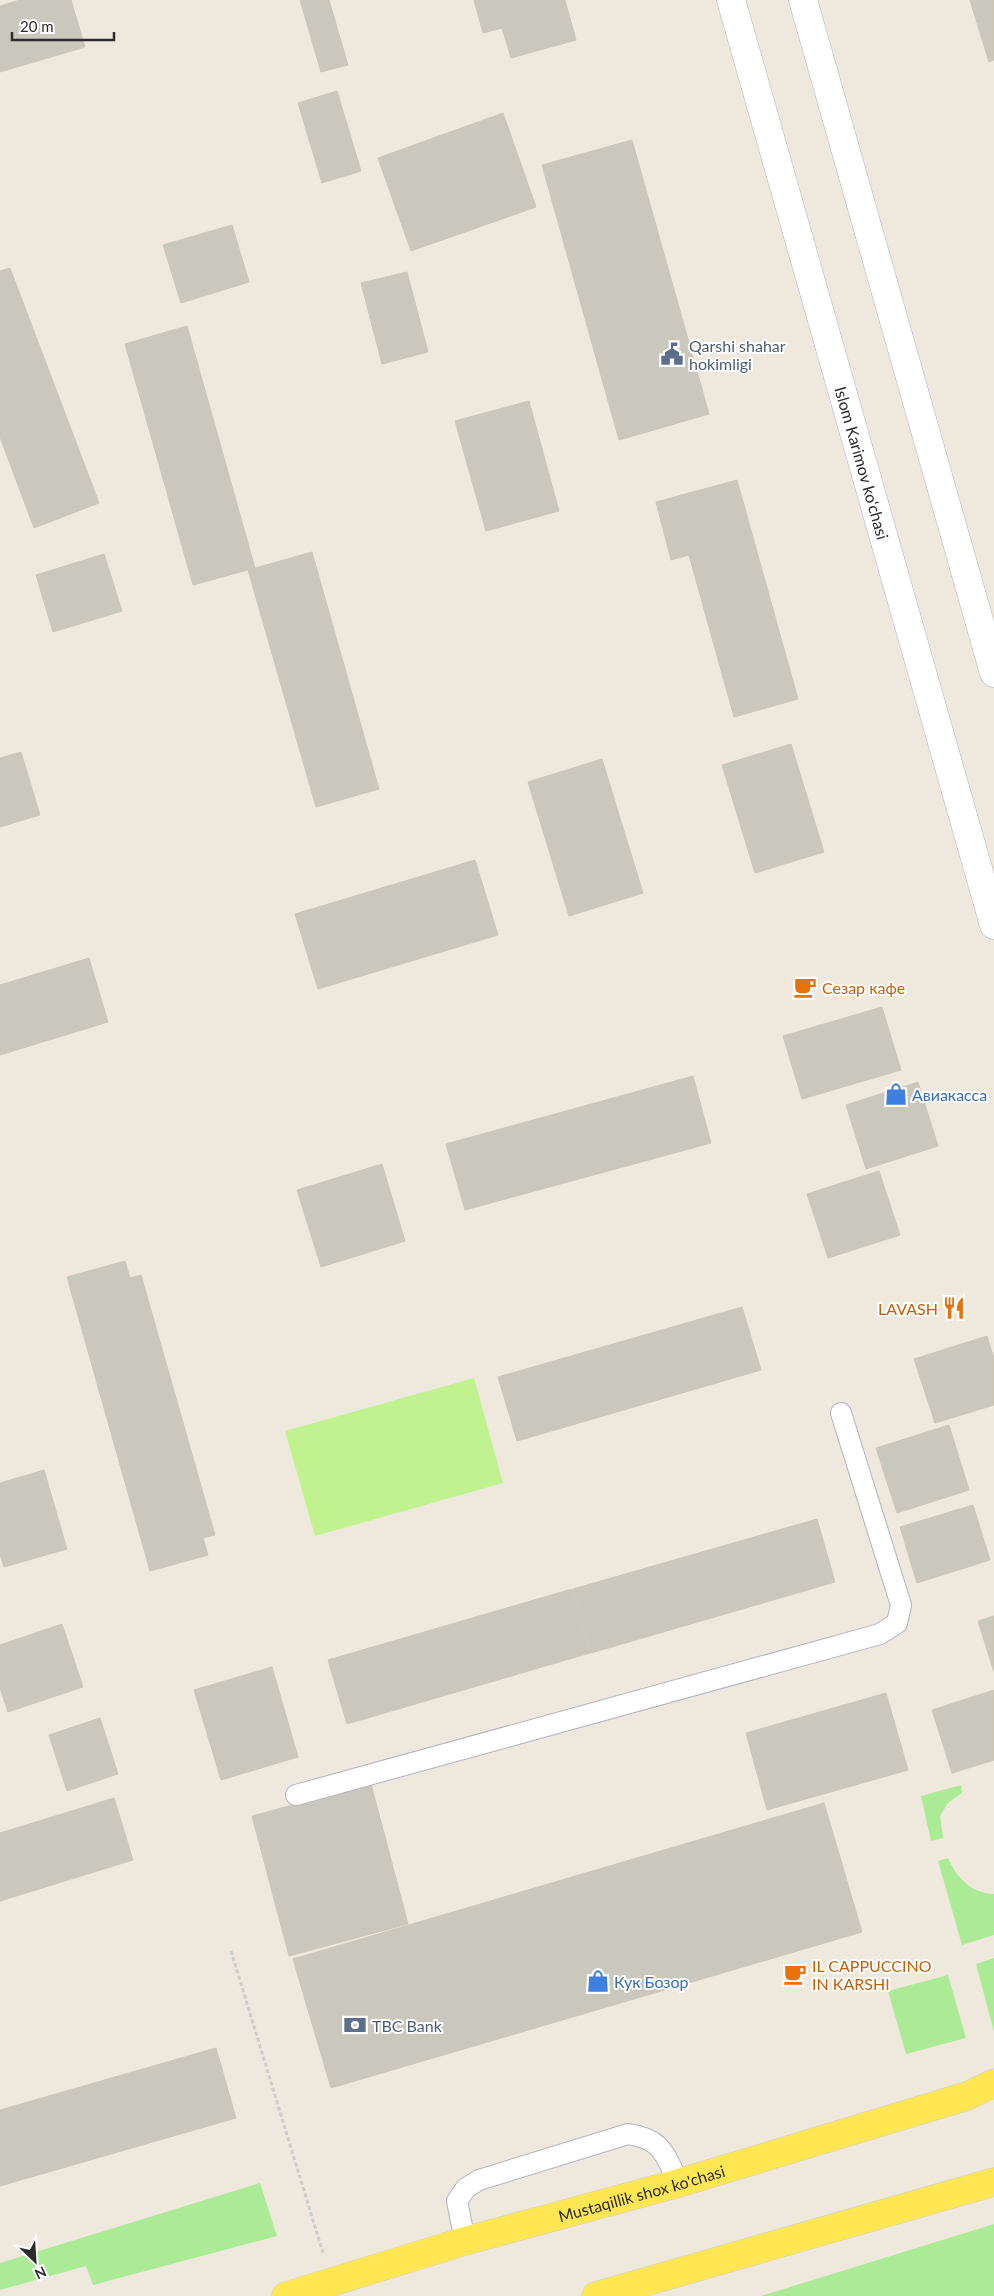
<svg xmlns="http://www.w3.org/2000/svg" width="994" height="2296" viewBox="0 0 994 2296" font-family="Lato,sans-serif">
<rect width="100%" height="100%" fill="#efe9dd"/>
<path fill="#abeb95" d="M961,1785L962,1793L948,1803L940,1816L943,1838L931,1841L921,1796Z
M948,1858C957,1878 971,1893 994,1894V1935L962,1945L938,1861Z
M994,1958V2032L976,1964Z
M948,1975L966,2038L906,2054L888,1991Z
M260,2183L277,2236L93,2285L86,2266L0,2290V2263Z
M994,2224V2296H761Z"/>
<path fill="#c0f38f" d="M474,1378L503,1483L315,1536L285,1431Z"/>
<path fill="#cac7bc" stroke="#cbc6b7" d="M20,0H71L85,47L0,72V6Z
M300,0H329L348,65L321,72Z
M474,0H565L576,40L511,58L502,28L483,33Z
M970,0H994V60L989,62Z
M337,91L361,171L322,183L298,103Z
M503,113L536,207L411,251L378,158Z
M632,140L709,414L619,440L542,165Z
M232,225L249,282L181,303L163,245Z
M10,268L99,503L34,528L0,437V271Z
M407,272L428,352L382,364L361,283Z
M187,326L255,568L193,585L125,344Z
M529,401L559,511L486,531L455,421Z
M737,480L798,699L734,717L689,555L671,560L656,502Z
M312,552L379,789L316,807L248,570Z
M104,554L122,611L53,632L36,575Z
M791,744L824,852L755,873L722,765Z
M21,752L40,815L0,827V758Z
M602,759L643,893L569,916L528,782Z
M475,860L498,935L318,989L295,914Z
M89,958L108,1022L0,1055V985Z
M882,1007L901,1070L802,1099L783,1036Z
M693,1076L711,1143L465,1210L446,1144Z
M918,1082L938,1146L866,1169L846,1105Z
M382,1164L405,1241L321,1267L297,1190Z
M879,1171L900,1235L828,1258L807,1194Z
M125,1261L130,1278L141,1275L215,1535L203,1538L208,1555L150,1571L67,1277Z
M742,1307L761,1370L517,1441L498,1377Z
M987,1336L994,1359V1405L935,1423L914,1359Z
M949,1425L969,1490L897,1513L876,1448Z
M44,1470L67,1549L4,1567L0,1554V1483Z
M973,1505L990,1560L917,1583L900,1527Z
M817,1519L835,1582L591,1653L573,1589Z
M572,1589L590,1653L347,1724L328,1660Z
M994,1616V1672L978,1621Z
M62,1624L83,1687L8,1712L0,1688V1645Z
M272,1667L298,1757L221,1780L194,1690Z
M994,1690V1760L952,1773L932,1710Z
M886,1693L908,1770L767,1810L746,1733Z
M100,1718L118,1774L67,1791L49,1735Z
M371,1784L408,1924L289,1956L252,1816Z
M114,1798L133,1860L0,1901V1833Z
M824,1803L862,1932L331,2088L293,1959Z
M216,2048L236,2118L0,2186V2110Z"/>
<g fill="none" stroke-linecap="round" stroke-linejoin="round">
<defs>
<path id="service" d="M296,1795L880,1634L897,1623L901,1605L841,1413
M465,2241L457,2201L466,2188L479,2180L628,2134C663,2139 664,2154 679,2183"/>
<g id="secondary">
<path id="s1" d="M731,0L994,925"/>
<path d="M803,0L994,673"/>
</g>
<g id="primary">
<path id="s2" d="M286,2296L465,2241L679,2183L967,2096L994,2083"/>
<path d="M596,2296L994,2182"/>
</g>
</defs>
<use href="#service" stroke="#b1b2c1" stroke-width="22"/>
<use href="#secondary" stroke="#b1b2c1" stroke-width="29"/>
<use href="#primary" stroke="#ccc" stroke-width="29"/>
<path stroke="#ccc" stroke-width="3" stroke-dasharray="4 2.5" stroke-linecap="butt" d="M231,1951L323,2253"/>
<use href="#service" stroke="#fff" stroke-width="20"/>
<use href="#secondary" stroke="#fff" stroke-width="28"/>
<use href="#primary" stroke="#ffe653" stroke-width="28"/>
</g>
<defs>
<symbol id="civic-bare" viewBox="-9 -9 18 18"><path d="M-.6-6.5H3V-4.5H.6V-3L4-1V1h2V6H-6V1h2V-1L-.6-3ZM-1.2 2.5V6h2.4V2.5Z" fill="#5c6f8a" stroke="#fff" stroke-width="2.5" paint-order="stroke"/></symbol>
<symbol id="cafe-bare" viewBox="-9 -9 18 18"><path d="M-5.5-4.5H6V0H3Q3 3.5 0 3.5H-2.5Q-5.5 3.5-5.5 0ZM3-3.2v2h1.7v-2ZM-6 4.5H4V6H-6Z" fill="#e8710a" stroke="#fff" stroke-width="2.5" paint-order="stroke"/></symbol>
<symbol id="shop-bare" viewBox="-9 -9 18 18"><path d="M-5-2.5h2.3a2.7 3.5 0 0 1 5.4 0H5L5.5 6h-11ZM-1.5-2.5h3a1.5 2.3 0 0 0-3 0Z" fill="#3f7fe0" stroke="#fff" stroke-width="2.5" paint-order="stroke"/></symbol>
<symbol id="restaurant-bare" viewBox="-9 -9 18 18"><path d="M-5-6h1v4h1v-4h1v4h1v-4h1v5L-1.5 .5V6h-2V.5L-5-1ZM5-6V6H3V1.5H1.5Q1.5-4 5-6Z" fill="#e8710a" stroke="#fff" stroke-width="2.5" paint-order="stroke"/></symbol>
<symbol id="bank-bare" viewBox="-9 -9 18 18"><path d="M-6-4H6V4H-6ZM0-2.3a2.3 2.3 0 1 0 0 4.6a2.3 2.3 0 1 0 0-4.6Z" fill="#5c6f8a" stroke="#fff" stroke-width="2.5" paint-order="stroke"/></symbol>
</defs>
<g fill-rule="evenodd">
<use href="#civic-bare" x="656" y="338" width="32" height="32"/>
<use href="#cafe-bare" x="789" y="971" width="32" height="32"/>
<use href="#shop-bare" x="880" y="1078" width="32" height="32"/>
<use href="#restaurant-bare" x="938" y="1292" width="32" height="32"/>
<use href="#cafe-bare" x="779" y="1958" width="32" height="32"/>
<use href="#shop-bare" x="582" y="1965" width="32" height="32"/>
<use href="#bank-bare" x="339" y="2009" width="32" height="32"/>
</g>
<g text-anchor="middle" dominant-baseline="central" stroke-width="4" stroke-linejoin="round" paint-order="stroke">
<g font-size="16" fill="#4e5e75" stroke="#fff" text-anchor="start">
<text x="689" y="345">Qarshi shahar<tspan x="689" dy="18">hokimligi</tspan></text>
<text x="372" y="2025">TBC Bank</text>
</g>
<g font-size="16" fill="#2c2c2c" stroke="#fff">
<text stroke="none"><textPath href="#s1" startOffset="481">Islom Karimov ko‘chasi</textPath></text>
<text stroke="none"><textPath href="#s2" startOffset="370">Mustaqillik shox ko'chasi</textPath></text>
</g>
<g font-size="16" fill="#c56008" stroke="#fff" text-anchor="start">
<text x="822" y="987">Сезар кафе</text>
<text x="938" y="1308" text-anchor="end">LAVASH</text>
<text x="812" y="1965">IL CAPPUCCINO<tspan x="812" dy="18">IN KARSHI</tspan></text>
</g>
<g font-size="16" fill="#366cbe" stroke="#fff" text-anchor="start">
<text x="912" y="1094">Авиакасса</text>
<text x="614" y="1981">Кук Бозор</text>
</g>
</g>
<g transform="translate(35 2261) rotate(155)" stroke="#ffffff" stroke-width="4" paint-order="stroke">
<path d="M0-4L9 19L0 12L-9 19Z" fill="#2c2c2c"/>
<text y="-8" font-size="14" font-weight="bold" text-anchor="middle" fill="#2c2c2c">N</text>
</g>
<path d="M12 32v8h102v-8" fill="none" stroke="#2c2c2c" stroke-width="2.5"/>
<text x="20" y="32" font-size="15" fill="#2c2c2c" stroke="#ffffff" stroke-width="4" paint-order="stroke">20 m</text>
</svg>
